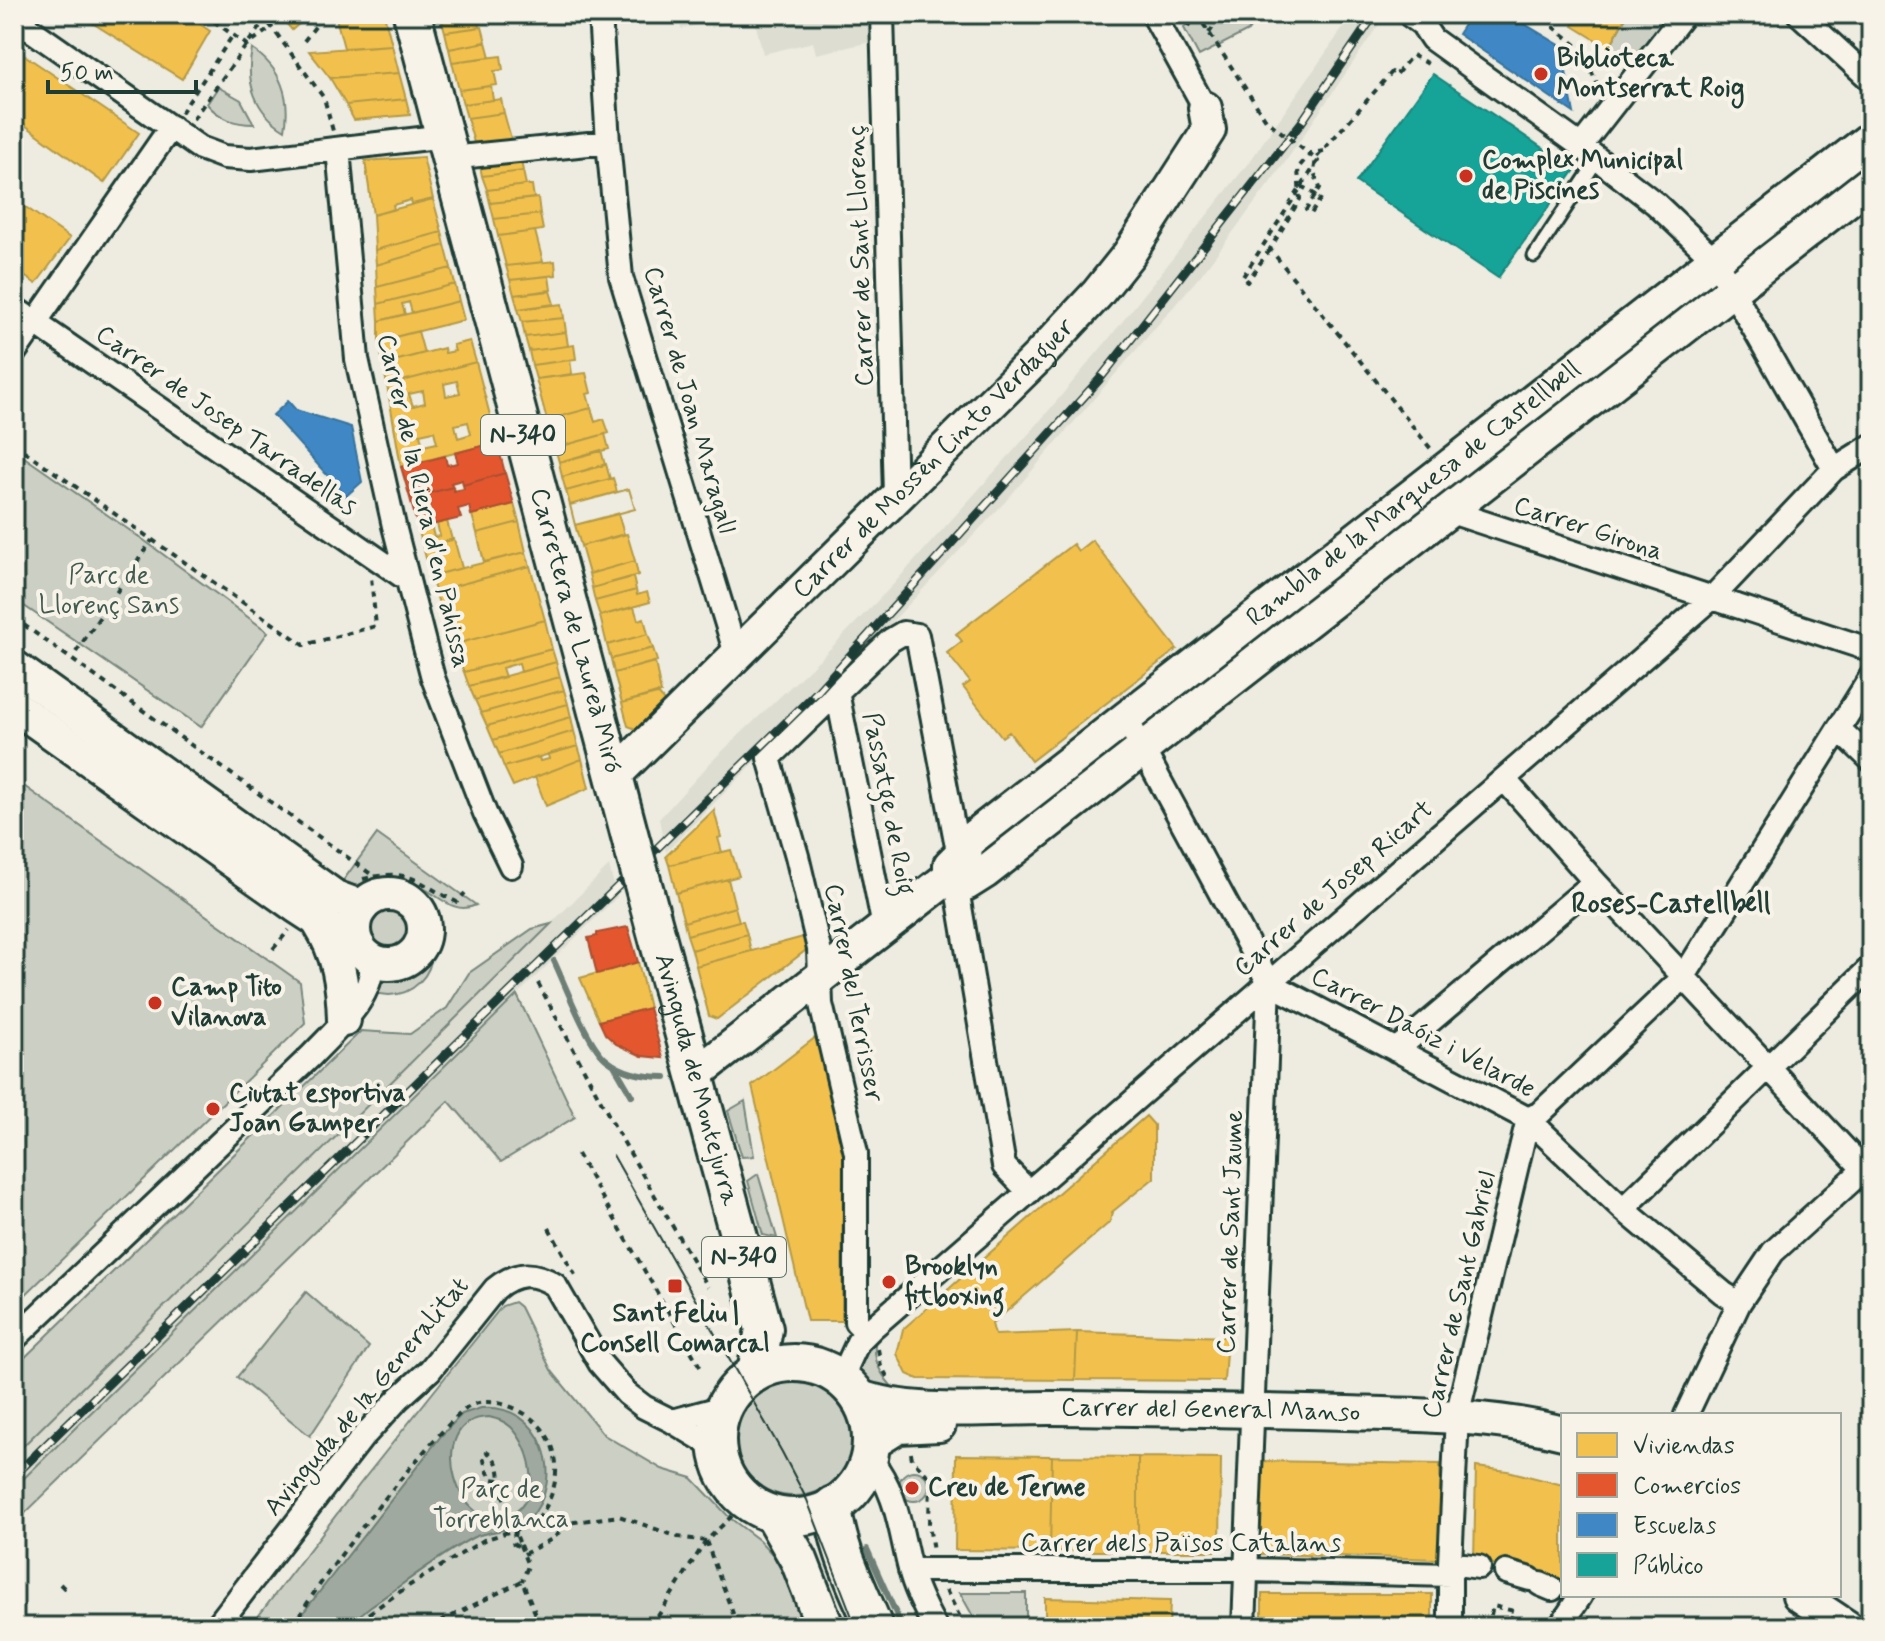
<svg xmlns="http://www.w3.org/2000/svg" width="1885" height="1641" viewBox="0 0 1885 1641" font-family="Mynerve,sans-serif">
<rect width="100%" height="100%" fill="#eeece1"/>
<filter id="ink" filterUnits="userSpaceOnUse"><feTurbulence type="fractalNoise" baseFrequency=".0125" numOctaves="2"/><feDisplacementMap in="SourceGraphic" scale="16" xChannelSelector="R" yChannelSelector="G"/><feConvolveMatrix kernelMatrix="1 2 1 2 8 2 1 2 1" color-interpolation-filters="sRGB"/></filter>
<g filter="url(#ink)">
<path fill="#ddddd2" d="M679,14H870L871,42L816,54L813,42L763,54L754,17L711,28L709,22L681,29Z
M1353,14H1386L1284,164L1200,276L1004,503L879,636L666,852L659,819L713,760L823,656L890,588L1034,428L1107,341L1250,161Z
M609,866L617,897L14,1488V1455Z"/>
<path fill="#cccfc4" stroke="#76867c" stroke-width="2" d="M1193,14H1259L1248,31L1199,56L1184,28Z
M1623,14H1669L1631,62L1609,48L1626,17Z
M252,49C281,68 291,97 285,130C255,112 245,83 252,49Z
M218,87L241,100L254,124C235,124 220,119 207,104Z
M14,450L145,541L268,632L201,727L14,599Z
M14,779L300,982L305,1023L14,1306Z
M377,834L476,905C452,917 435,890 414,884C400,879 385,878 370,882C358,885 352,888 340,885Z
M346 952a43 43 0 1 1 86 0a43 43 0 1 1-86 0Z
M551,924L14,1455V1368L361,1031L410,1034L447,1008L469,973L532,929Z
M517,995L575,1117L501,1162L449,1101L14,1524V1488Z
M745,1101L754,1156L742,1157L728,1111Z
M758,1174L777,1238L763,1235L748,1181Z
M306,1292L369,1347L310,1436L237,1377Z
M514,1302L520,1307L551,1370L604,1435L662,1469L692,1478L730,1518L759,1540L774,1556L795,1597L805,1627H250L363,1480L502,1306Z
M876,1337C871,1361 882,1377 898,1393L867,1385C858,1373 858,1364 861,1349Z
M734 1436a60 60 0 1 1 120 0a60 60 0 1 1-120 0Z
M899 1486a15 15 0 1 1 30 0a15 15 0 1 1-30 0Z
M960,1593H1026V1627H979Z"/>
<path fill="#9fa99f" stroke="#6c7e74" stroke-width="2" fill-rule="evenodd" d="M481,1408C542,1402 568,1479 529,1519C516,1533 489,1529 472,1538C437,1557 404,1584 371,1606C363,1612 351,1624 341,1627C329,1631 311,1627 298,1627L303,1613L441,1436L462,1414ZM489,1417C497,1419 505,1421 511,1427C532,1448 543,1497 512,1514C458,1544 421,1418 489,1417Z"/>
<path fill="#f2c14e" stroke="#b39946" stroke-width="2" fill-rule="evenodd" d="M78,14H185L210,31L182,79Z
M278,14H310L292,30Z
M335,14H384L392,45L344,48Z
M440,14H478L480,27L445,32Z
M1581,14H1623L1626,16L1609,48L1573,26Z
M482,27L486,42L449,49L445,32Z
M486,42L490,57L452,62L449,49Z
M392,45L399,73L330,78L309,51Z
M14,48L139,133L104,183L14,117Z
M501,56L503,70L494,71L497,85L459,90L452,62Z
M399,73L406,99L346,105L330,78Z
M491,86L493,100L463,104L459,90Z
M406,99L410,115L354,120L346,105Z
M501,99L504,113L467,118L463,104Z
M504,113L512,142L475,146L467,118Z
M520,156L523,171L482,176L479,161Z
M423,157L433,199L412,204L411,200L393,205L394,209L373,215L365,161Z
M523,171L526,185L487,190L482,176Z
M526,185H532L534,198L490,203L487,190Z
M538,198L540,214L494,219L490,203Z
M14,199L70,238L36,284L14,269Z
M433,199L442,232L375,250L373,215Z
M540,214L543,230L498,236L494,219Z
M535,231L543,262L506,266L498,236Z
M442,232L445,245L376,265L375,250Z
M445,245L451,268L377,287L376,265Z
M555,261L556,275L510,280L506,266Z
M451,268L455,284L378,304L377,287Z
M549,276L551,290L514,295L510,280Z
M455,284L459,301L412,313L409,302L402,304L405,314L379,321L378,304Z
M550,291L554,304L518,309L514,295Z
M459,301L464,320L379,341V321Z
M562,304L564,318L522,322L518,309Z
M564,318L566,332L525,337L522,322Z
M418,331L424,353L383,364L379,341Z
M566,332L568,346L529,351L525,337Z
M470,341L476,362L387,385L383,364L444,348L445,353L455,351L453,345Z
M574,345L576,359L532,365L529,351Z
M570,360L572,374L536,379L532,365Z
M476,362L497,442L401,467L387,385ZM457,381L460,393L446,396L444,384ZM423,391L425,403L413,406L409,394ZM468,422L471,434L458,438L455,425ZM434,431L437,443L423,446L420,434Z
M586,373L591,393L587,394L591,408L547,420L536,379Z
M591,408L595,422L604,419L609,433L555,448L547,420Z
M605,434L609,449L559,462L555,448Z
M601,450L605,465L562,477L559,462Z
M606,464L610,479L566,491L562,477Z
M613,478L617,492L570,505L566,491Z
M629,489L635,509L575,525L570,505Z
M629,489L635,509L575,525L570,505Z
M514,504L519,522L477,533L472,515Z
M618,514L624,534L581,546L575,525Z
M447,521L452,540L423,547L418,528L431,525L434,537L440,536L437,524Z
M519,522L526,552L484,562L477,533Z
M627,534L635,561L589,574L581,546Z
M454,539L462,568L431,576L423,547Z
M1092,540L1177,649L1031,761L1009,732L1002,737L963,687L970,682L947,653L962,641L956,634L1073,544L1078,551Z
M526,552L530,566L435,591L431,576Z
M635,561L638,575L592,588L589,574Z
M530,566L545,620L452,645L435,591Z
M633,577L636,590L595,601L592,588Z
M636,590L637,595L647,592L650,602L600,616L595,601Z
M634,607L638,620L644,618L648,634L607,645L600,616Z
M545,620L552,649L464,672L452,645Z
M648,634L653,648L611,659L607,645Z
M653,648L657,661L614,673L611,659Z
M552,649L556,662L521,672L519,663L502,668L505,677L469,686L464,672Z
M556,662L560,677L475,700L469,686Z
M655,662L661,693L622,703L614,673Z
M560,677L564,690L481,713L475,700Z
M564,690L568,704L487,726L481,713Z
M657,693L664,701L636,729L628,726L622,703Z
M568,704L571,717L493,740L487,726Z
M571,717L574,731L499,754L493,740Z
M574,731L578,746L504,767L499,754Z
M578,746L582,759L513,786L504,767L539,757L540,761L549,759L548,754Z
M582,759L589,788L546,806L535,777Z
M714,810L721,837L718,838L722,852L669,865L666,856Z
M731,850L739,876L676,893L669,865Z
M728,879L735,907L684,922L676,893Z
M735,907L739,921L687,935L684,922Z
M739,921H743L747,934L692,950L687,935Z
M747,934L751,951L696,966L692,950Z
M807,936L810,947L717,1019L709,1016L696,966Z
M638,962L649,1008L599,1021L580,978Z
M816,1037L843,1151L842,1321H807L752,1086Z
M1146,1116L1154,1125V1178L1112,1212L1110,1222L992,1324L995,1335L1077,1332L1075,1380L918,1379L907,1374L897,1354L903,1329Z
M1077,1332L1227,1337L1224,1381L1075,1380Z
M956,1455L1052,1456L1050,1551L955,1550Z
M1052,1456L1138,1457V1551H1050Z
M1138,1457L1221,1458L1220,1551H1138Z
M1261,1461L1440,1464L1441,1559L1259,1554Z
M1476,1467L1508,1471L1563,1485V1588L1513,1568L1474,1560Z
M1262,1594H1432V1627H1262Z
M1045,1598L1170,1601L1169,1626L1190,1627H1045Z"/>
<path fill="#e4572e" stroke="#a94f30" stroke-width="2" d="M497,442L505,473L463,485L462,480L451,483L453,487L410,498L401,467L445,456L447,465L458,463L455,453Z
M505,473L514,504L471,515L469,506L458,509L461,518L418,528L410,498L453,487L454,491L464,489L463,485Z
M628,927L638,962L597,974L588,938L597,936V933Z
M649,1008L663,1058L642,1056L616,1044L605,1034L599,1021Z"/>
<path fill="#3f88c5" stroke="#35729a" stroke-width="2" d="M1471,14H1508L1561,46L1574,113L1458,34Z
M288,401L296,410L351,427L362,482L346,496L273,415Z"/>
<path fill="#17a398" stroke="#19847a" stroke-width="2" d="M1433,74L1575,170L1498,278L1356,182Z"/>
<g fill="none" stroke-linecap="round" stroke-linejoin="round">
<path stroke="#6c7e74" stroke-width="6" d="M554,961C565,984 588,1046 607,1060C623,1073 646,1077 666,1077
M614,1065L632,1096
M867,1549L902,1627"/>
<defs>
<path id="lane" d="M1534,256L1598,159"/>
<path id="street" d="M600,14L608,142L621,277L736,654
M882,14L895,496
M1153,14L1205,108
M1799,14L1871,80
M1411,16L1422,24L1432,39L1581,146L1656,204L1715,260L1834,469
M14,18L200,148L224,157L251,159L445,136
M1581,146L1684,14
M338,149L357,359L394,526L433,678L485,813L511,866
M450,158L608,142
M14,308L408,580
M14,353L171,127
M1448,511L1871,650
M837,692L884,927
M1126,718L1269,983L1528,1119L1623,1209L1723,1293L1739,1303
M1839,729L1871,760
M1504,779L1595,882L1871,1177
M956,883L1004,1166L1029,1192
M1396,1050L1595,882
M1528,1119L1540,1113L1683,978L1871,677
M1623,1209L1871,967
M867,1333L856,1322V1153L821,1004L819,949L797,856L769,758L891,640L903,633L917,635L959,857
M14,1339L311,1056C336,1029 374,999 372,959
M841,1379L858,1342L872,1328L1711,599L1834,469L1871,446
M1686,1415L1739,1303L1773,1252L1871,1163
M672,1421L724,1407
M870,1458C898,1494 899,1527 910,1569C915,1589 925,1609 935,1627
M1450,1563L1479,1567
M910,1570H1246L1450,1575
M1506,1572L1530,1579
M1540,1584L1552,1589
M216,1627L362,1438L399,1398L430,1370L495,1289C515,1272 533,1271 555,1285L600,1363L627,1394L644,1407L672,1421L720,1450
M1244,1627L1269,983
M1450,1627V1563L1457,1416L1528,1119
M1560,1627L1581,1595"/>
<g id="secondary">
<path d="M14,667L335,897L362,907"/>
<path d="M14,706L296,906L359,947"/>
<path id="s1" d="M613,777L1037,358L1097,294L1129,254L1209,130L1205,108"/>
<path id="s2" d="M965,856L966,846L972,838L1871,138"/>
<path d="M950,876L956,883L966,884L985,872L1871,182"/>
<circle cx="389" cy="929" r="35"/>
<path d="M319,923C339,955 343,983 344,1020"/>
<path d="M695,1075L950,876V865L958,857"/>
<path id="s3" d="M856,1396C916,1416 986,1408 1049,1408C1148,1409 1247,1410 1346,1413C1420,1415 1492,1415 1563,1433"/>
<path d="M871,1444L898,1427L939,1425"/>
<path d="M1799,1595L1847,1627"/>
</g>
<g id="primary">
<path id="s4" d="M412,14L632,844"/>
<path id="s5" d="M641,877L764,1329L756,1372"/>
<circle cx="794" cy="1440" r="77"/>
<path d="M833,1505C836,1547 858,1588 874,1627"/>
<path d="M773,1515L799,1560L825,1627"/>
</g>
</defs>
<use href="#lane" stroke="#1f3d34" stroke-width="17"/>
<use href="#street" stroke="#1f3d34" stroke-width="28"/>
<use href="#secondary" stroke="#1f3d34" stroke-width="38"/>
<use href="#primary" stroke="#1f3d34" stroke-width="42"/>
<path stroke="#1f3d34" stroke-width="4" stroke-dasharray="6 6" stroke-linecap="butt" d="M204,14L247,45L272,27
M262,14L324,98L333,131
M1552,14L1554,27L1581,49L1600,90
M1188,27L1197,14
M1209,33L1222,14
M304,41L325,14
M181,113L233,35
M193,119L261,25L251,14
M1324,151L1311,153L1298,168L1300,199L1270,249L1431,449
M1321,198L1311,214L1306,210L1320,188L1314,172L1316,158L1392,72L1396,75L1412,55L1432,66
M14,444L304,645L376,626L371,577
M14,618L375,877
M76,652L152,540
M363,879C413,867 416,883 457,902L465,893
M273,949L289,930
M538,983L616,1129L708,1287
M577,1154L702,1370
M549,1228L575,1275
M878,1349L881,1366L888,1378
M911,1453L912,1459L930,1478L929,1524L933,1552
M499,1480L492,1479L486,1469L483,1455L488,1452C499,1463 499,1467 500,1481C500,1491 507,1504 509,1514
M515,1531L513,1543L521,1548
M706,1541L738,1627
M520,1545L528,1566L522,1581
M524,1554L554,1538L567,1523
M60,1584L64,1588L67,1584
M946,1590L965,1627
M295,1627C299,1602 447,1414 472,1405C487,1399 504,1403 518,1410C565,1434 566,1485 535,1523
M349,1627L410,1585L484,1540L535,1523H567L619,1516L678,1537L706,1541L733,1515
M430,1627L522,1581L541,1627
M651,1627L706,1541
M1488,1627L1493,1606L1514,1611L1508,1627"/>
<use href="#lane" stroke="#f7f3e8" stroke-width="11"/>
<use href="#street" stroke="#f7f3e8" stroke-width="22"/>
<use href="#secondary" stroke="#f7f3e8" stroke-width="32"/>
<use href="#primary" stroke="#f7f3e8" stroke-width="36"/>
<path stroke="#1f3d34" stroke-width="2" d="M613,1155L782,1452L807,1500L856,1627"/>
<defs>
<path id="rail" d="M14,1476L817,692L1099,380L1301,123L1375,14"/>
</defs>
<use href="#rail" stroke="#1f3d34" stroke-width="9"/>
<use href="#rail" stroke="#f7f3e8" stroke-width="6" stroke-dasharray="18" stroke-linecap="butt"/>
<defs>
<path id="primary-bridge" d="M632,844L641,877"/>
</defs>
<use href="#primary-bridge" stroke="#1f3d34" stroke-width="42" stroke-linecap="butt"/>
<path stroke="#1f3d34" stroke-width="4" stroke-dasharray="6 6" stroke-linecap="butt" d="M1207,14L1202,22L1266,120L1318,161L1242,278L1247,282L1270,249
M1301,186L1321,198
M509,1514L520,1545"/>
<use href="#primary-bridge" stroke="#f7f3e8" stroke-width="36"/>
</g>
</g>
<g fill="#c8321e" stroke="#f7f3e8" stroke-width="3">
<circle cx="1541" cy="74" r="8"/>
<circle cx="1466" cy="176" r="8"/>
<circle cx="155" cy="1003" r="8"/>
<circle cx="213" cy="1109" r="8"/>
<circle cx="889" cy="1282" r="8"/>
<rect x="667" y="1278" width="16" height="16" rx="4"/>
<circle cx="912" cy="1488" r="8"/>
</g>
<g text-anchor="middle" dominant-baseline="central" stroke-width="8" stroke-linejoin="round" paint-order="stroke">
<g fill="#f7f3e8" stroke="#60746a" stroke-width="2">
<rect x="481" y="415" width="84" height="40" rx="6"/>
<rect x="702" y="1237" width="84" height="40" rx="6"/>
</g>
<g font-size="24" font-weight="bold" fill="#1f3d34">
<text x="523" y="435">N-340</text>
<text x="744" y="1257">N-340</text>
</g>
<g font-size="26" font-weight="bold" fill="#1f3d34" stroke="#f7f3e8" text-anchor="start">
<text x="1557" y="59">Biblioteca<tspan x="1557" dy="30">Montserrat Roig</tspan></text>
<text x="1482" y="161">Complex Municipal<tspan x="1482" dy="30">de Piscines</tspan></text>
<text x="171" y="988">Camp Tito<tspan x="171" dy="30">Vilanova</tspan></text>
<text x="229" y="1094">Ciutat esportiva<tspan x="229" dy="30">Joan Gamper</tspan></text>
<text x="905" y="1267">Brooklyn<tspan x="905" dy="30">fitboxing</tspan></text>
<text x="675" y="1314" text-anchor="middle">Sant Feliu |<tspan x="675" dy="30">Consell Comarcal</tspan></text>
<text x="928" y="1488">Creu de Terme</text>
</g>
<g font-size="26" fill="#1f3d34" stroke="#f7f3e8">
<text transform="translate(861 256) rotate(-92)">Carrer de Sant Llorenç</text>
<text transform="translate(689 400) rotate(74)">Carrer de Joan Maragall</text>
<text transform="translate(226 421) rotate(35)">Carrer de Josep Tarradellas</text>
<text stroke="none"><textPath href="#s1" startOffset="452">Carrer de Mossèn Cinto Verdaguer</textPath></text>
<text stroke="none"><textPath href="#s2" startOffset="580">Rambla de la Marquesa de Castellbell</textPath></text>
<text transform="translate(423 501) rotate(77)">Carrer de la Riera d'en Pahissa</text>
<text transform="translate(1588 529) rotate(18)">Carrer Girona</text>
<text stroke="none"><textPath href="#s4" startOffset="638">Carretera de Laureà Miró</textPath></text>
<text transform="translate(888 804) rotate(79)">Passatge de Roig</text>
<text transform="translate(1334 889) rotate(-41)">Carrer de Josep Ricart</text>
<text transform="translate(853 993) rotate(79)">Carrer del Terrisser</text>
<text transform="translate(1423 1033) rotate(28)">Carrer Daóiz i Velarde</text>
<text stroke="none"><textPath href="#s5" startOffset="210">Avinguda de Montejurra</textPath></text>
<text transform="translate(1231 1232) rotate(-88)">Carrer de Sant Jaume</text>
<text transform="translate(1460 1295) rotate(-77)">Carrer de Sant Gabriel</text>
<text transform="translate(367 1397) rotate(-50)">Avinguda de la Generalitat</text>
<text stroke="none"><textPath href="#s3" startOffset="356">Carrer del General Manso</textPath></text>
<text x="1181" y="1544">Carrer dels Països Catalans</text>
</g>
<g font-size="26" fill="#425a51" stroke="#f7f3e8">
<text x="109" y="576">Parc de<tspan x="109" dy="30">Llorenç Sans</tspan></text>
<text x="501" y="1490">Parc de<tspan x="501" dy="30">Torreblanca</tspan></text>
</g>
<g font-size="28" font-weight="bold" fill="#1f3d34" stroke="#f7f3e8">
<text x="1671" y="904">Roses-Castellbell</text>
</g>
</g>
<rect width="1885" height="1641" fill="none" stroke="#f7f3e8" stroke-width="48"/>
<rect x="24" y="24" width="1837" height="1593" fill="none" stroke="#1f3d34" stroke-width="3" filter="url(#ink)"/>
<rect x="1561" y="1413" width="280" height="184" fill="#f7f3e8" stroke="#a1aaa0" stroke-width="2"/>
<rect x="1577" y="1433" width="40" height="24" fill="#f2c14e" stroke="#a1aaa0" stroke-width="2"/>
<text x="1633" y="1453" font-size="24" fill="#1f3d34">Viviendas</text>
<rect x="1577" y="1473" width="40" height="24" fill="#e4572e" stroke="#a1aaa0" stroke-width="2"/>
<text x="1633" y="1493" font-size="24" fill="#1f3d34">Comercios</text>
<rect x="1577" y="1513" width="40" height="24" fill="#3f88c5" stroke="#a1aaa0" stroke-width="2"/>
<text x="1633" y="1533" font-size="24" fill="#1f3d34">Escuelas</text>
<rect x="1577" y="1553" width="40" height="24" fill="#17a398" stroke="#a1aaa0" stroke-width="2"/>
<text x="1633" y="1573" font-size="24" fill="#1f3d34">Público</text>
<path d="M48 80v12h148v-12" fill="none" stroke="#1f3d34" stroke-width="4"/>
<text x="60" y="80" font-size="24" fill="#1f3d34" stroke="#f7f3e8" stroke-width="6" paint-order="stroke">50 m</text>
</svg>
